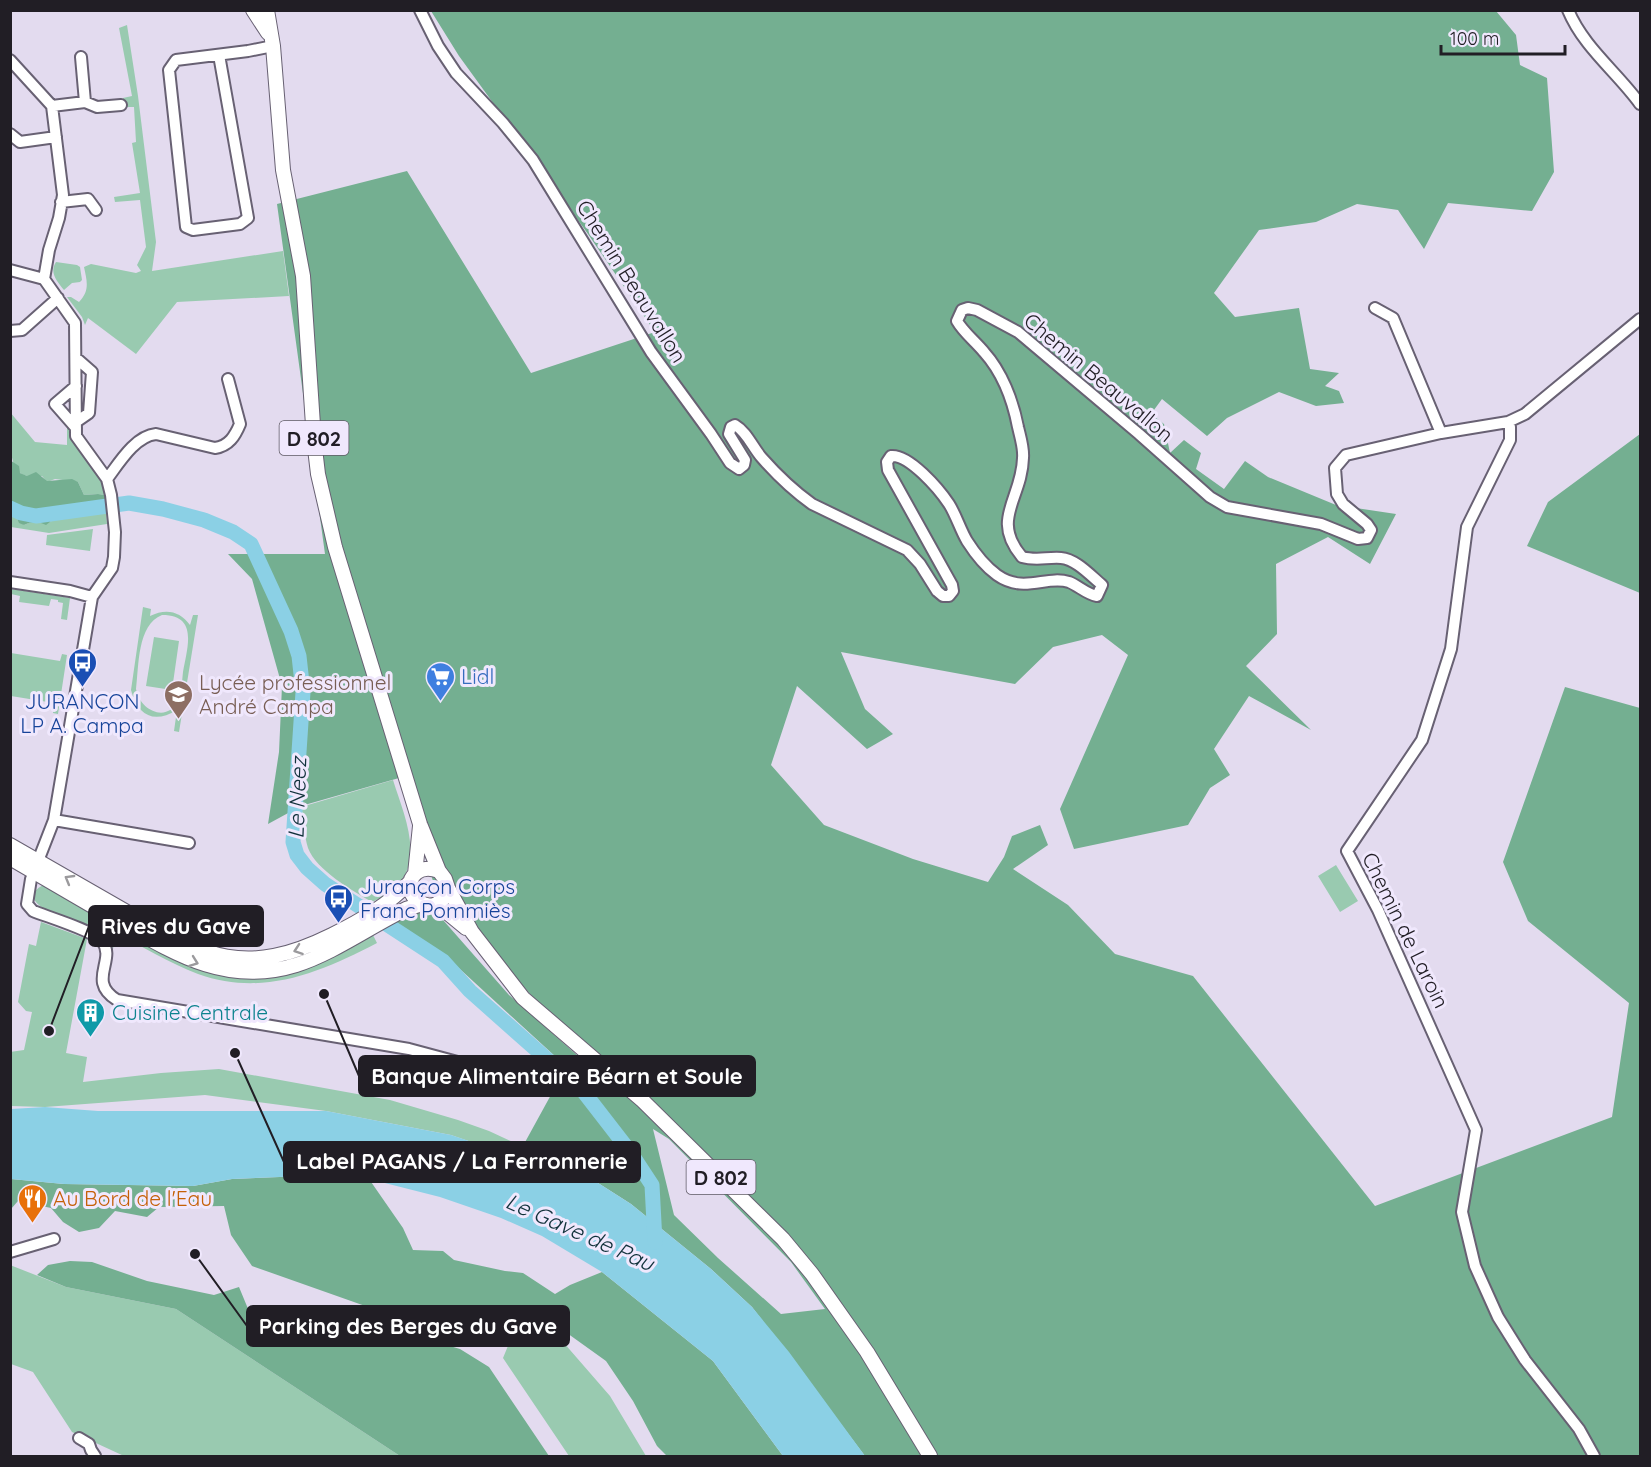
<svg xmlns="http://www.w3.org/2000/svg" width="1651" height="1467" viewBox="0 0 1651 1467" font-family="Quicksand,sans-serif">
<rect width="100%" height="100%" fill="#e3dbef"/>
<path fill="#99cab0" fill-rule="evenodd" d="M127,25L138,96L156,242L152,271L283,251L289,296L177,302L136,354L88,318L85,325L82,317L67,297H71L79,302C90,291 87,281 84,267L91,264L136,273L141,271L137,265L146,247L140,200L115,202L114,197L140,193L132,143L136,142L134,107H124L123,98L132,96L119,28Z
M56,262L77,265L80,267L82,280L80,282L72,283L64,290C57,281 49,273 56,262Z
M10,412L35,442L67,445V425L71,430V437L102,479L105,495L98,494L84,495L78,482L55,479L47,482L42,476C38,476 32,477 27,476C5,472 11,429 10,412Z
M106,512L107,524L49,533L11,527L10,513L24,525L31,522H50C61,513 91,512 106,512Z
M93,529L90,551L46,545L47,535Z
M11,589L70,598L67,620L61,619L63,603L58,602V600L51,599L49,606L19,602L20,596L11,594Z
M143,607L151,609L150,616C166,608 180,611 190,625L193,615H198L179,732L174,731L177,710C154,724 138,716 131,690ZM162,615C199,615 187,648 183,672C182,680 182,692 179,699C168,724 140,711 136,689C139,666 137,625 162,615Z
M154,637L179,641L172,690L146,686Z
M11,653L60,661L62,654L67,655L58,714L53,713L54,703L11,696Z
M393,780C403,813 425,857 396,888C390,895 380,898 372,902C353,891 316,870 308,848C304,835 304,820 301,807Z
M1336,865L1358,901L1340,912L1318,876Z
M43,885C68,899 94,913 119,928C178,963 236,997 307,968C329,959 351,945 372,933L377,943C319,973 263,997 198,974C170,963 143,947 116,933L113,949C110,943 108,937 103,933C93,926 5,906 43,885Z
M41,922L87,939L66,1053L87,1057L83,1082L161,1073L219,1069L390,1100L458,1120L489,1131L517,1144L512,1156L451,1135L326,1111L205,1095L45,1107L11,1106L10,1052L24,1050L32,1012L26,1011L18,1002L29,944L36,946Z
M10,1265L66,1287L176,1309L400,1456H124L72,1432L33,1372L11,1364Z
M523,1316L557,1335L610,1396L646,1456H569L503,1358L510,1341Z"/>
<path fill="#74af91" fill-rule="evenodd" d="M431,11H1496L1516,35L1520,65L1547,78L1554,172L1532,211L1448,203L1424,249L1398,210L1357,204L1316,222L1259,230L1214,293L1235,317L1299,308L1310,369L1339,373L1325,386L1339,391L1344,403L1316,406L1279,392L1227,418L1207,436L1162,399L1151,414L1164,424L1170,453L1184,440L1201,453L1196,469L1224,489L1245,461L1268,477L1336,505L1396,514L1370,564L1328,537L1276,564L1277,634L1246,666L1311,730L1249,696L1214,749L1230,775L1210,788L1188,825L1074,849L1060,809L1128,655L1102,635L1053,647L1015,684L841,652L865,709L893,734L867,749L797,686L771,765L824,825L913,859L988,882L1004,857L1012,836L1040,825L1048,845L1013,869L1068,905L1115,954L1193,976L1375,1206L1612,1117L1629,1003L1528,921L1503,862L1565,687L1640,708V1456H865L752,1307L711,1269L631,1204L573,1167L518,1155L552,1093L569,1069L450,960L393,922C412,911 423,908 443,920L509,995L578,1056L583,1049L561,1028L436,890L399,778L301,806L268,824L279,752L282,686L252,579L228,554H325L277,204L407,171L531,373L655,332L588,234L459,56ZM653,1129L669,1139L791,1262L825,1309L781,1314L718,1258L674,1215Z
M1640,434V593L1527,546L1548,502Z
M10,460L19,466L20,473L27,476L36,472L47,481L72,479L78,482L84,495L98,494L105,495L106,512L77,513L66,517L55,518L46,525C38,521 32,521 24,525L19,523L17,518L11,513Z
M305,1176L369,1179L403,1228L413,1250L443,1251L454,1260L505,1271L523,1273L555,1294L570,1285L602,1272L713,1361L783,1456H667L657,1446L633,1401L606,1361L546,1318L522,1307L499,1342L385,1313L252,1266L231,1235L224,1206L159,1207L147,1217L115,1211L99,1228L79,1232L63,1222L51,1208L18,1201L11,1209V1179L64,1184L193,1186L232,1179Z
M70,1261L92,1262L147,1281L214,1295L239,1287L251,1316L273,1337L286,1340L313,1330L337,1317L376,1324L460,1349L489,1367L549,1456H400L176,1309L66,1287L37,1275L48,1265Z"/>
<path fill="#8bd0e5" d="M45,1107L98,1111H326L451,1135L517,1157L573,1167L631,1204L711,1269L752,1307L789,1352L865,1456H783L713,1361L602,1272L542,1236L501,1218L440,1197L369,1179L305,1176L232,1179L193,1186L64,1184L11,1179V1109Z"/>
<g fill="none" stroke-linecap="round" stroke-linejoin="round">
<path stroke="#8bd0e5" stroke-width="15" d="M10,508L21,513L36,516L129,503L163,509L204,520L233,532L251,544L291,631L299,656L303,692L293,842L297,855L307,868L325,884L443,961L470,991L583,1091L631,1153L652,1185L655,1242"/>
<defs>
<path id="minor" d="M420,10L438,46L456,73L503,123L533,160L651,352L711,434L730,463L739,469L744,465L745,460L729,434L731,427L735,425C747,432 753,448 762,458C777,475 794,491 812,504L907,550L920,564L937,591L943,596H949L953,591L952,585L888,470L887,462L891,456C909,454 939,489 949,504C956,515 960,529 967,541C974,552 986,567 997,575C1024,594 1046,575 1069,582C1079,586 1086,594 1097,596L1102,585C1091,576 1076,559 1061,558C1047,557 1036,561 1022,557C990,519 1022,499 1023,458C1024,448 1020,436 1018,427C1013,401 1002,372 984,352C975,341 964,333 957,321L962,310L968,308L977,310L1018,332L1139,434L1210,497L1227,507L1321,524L1358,539L1367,538L1371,530L1367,524L1343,504L1337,494L1335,468L1346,455L1441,433L1508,422L1525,414L1640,319
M1568,10C1584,48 1617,72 1640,104
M219,55L248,218L240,224L193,230L186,227L169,70L176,60L248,51L273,46
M10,60L52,106L63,195L59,218L49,250L44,279L75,323L76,436L107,479L111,495L115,532L114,557L112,568L92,597L54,820L31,879L27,904L33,911C48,917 94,931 102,941C117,960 86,981 117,1000L409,1049L480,1068L499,1066
M85,102L97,107L121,105
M52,106L85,102L81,57
M10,134L20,142L56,137
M61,202L88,199L96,210
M10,270L44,279
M1375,308L1393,318L1441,433
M10,331L22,330L58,298
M76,358L92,372L89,413L76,422
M76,386L55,404L76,428
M1508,422L1510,427V440L1467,527L1451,649L1422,740L1347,851L1378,910L1476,1130L1462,1212L1475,1266L1498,1317L1525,1360L1579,1429L1594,1456
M107,479C119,463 135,436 156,434L215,448C229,446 235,436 240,424L228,379
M10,582L70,591L92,597
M54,820L189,843
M10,1252L54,1239
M79,1438L89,1444L91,1450L95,1456"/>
<path id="major" d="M253,10L268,33
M267,10L273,46L283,170L303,276L314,440L318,474L335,547L420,824L439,871L445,879L448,888L472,932L523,998L643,1101L783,1239L812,1274L867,1352L930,1456
M10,845C49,867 87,889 125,911C205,956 243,979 332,935C362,920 388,905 411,881
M10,858C44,878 79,898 113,918C172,952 225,987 296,965C332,954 371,926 406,909L422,904
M439,871C431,868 423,867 416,873C394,893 437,926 448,888
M415,874L420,826
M434,905L449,914L466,928"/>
</defs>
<use href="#minor" stroke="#686173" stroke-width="14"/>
<use href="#major" stroke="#686173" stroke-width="16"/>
<use href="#minor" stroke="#fff" stroke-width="10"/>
<use href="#major" stroke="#fff" stroke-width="14"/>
</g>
<defs><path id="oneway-chevron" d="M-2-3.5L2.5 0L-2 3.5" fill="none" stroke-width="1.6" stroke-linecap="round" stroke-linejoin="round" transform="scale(1.5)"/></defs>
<g stroke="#9b9a9d">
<use href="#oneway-chevron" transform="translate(69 879) rotate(-150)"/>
<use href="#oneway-chevron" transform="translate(298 950) rotate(161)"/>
<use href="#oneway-chevron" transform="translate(194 962) rotate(20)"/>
</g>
<defs>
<symbol id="bus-pin" viewBox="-11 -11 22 30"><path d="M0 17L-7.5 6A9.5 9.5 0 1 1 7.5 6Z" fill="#1a4fb4" stroke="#f0e8fd"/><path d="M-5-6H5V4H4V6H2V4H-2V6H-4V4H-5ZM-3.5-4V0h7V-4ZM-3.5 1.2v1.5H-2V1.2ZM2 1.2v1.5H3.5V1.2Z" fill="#fff"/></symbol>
<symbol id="supermarket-pin" viewBox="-11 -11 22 30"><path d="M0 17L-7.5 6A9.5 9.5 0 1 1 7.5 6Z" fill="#3f7fe0" stroke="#f0e8fd"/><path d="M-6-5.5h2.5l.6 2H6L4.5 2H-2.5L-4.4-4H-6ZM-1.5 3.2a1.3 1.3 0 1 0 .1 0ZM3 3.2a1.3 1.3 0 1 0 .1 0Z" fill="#fff"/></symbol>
<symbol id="school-pin" viewBox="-11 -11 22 30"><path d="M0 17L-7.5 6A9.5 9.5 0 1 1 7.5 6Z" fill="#8d6e63" stroke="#f0e8fd"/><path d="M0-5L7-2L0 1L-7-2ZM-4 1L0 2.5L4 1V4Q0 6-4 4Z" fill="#fff"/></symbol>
<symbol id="building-pin" viewBox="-11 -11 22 30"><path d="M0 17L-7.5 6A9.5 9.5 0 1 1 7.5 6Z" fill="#0f9aa8" stroke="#f0e8fd"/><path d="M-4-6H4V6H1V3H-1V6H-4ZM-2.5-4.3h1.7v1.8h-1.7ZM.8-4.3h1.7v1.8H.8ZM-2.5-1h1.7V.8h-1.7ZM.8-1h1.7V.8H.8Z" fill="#fff"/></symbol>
<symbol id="restaurant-pin" viewBox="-11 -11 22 30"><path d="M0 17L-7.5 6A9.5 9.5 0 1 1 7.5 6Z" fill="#e8710a" stroke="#f0e8fd"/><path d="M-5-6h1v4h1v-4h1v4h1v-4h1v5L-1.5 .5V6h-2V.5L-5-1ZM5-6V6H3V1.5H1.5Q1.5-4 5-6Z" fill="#fff"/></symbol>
</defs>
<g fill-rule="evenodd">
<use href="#bus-pin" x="66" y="646" width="33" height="45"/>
<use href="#supermarket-pin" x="424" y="660" width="33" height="45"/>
<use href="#school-pin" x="162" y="678" width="33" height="45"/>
<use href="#bus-pin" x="322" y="882" width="33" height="45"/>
<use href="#building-pin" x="74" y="996" width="33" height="45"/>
<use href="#restaurant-pin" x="16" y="1182" width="33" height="45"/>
</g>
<g text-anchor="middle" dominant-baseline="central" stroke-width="6" stroke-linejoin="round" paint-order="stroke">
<g fill="#f0e8fd" stroke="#5f5b66" stroke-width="1.5">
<rect x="279.5" y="421" width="69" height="34" rx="4.5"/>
<rect x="686.5" y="1160" width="69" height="34" rx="4.5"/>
</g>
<g font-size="20" font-weight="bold" fill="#211e25">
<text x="314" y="438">D 802</text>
<text x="721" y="1177">D 802</text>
</g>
<g font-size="21" fill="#211e25" stroke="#f0e8fd">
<text transform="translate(632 281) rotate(58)">Chemin Beauvallon</text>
<text transform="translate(1099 377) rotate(40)">Chemin Beauvallon</text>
<text transform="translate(1406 930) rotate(64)">Chemin de Laroin</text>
</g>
<g font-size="21" fill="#366cbe" stroke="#f0e8fd" text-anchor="start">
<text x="461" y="676">Lidl</text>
</g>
<g font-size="21" fill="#785e54" stroke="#f0e8fd" text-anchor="start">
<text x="199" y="682">Lycée professionnel<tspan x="199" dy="24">André Campa</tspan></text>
</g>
<g font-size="21" fill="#164399" stroke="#f0e8fd">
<text x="82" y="701">JURANÇON<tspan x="82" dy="24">LP A. Campa</tspan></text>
<text x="360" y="886" text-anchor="start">Jurançon Corps<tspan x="360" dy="24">Franc Pommiès</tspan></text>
</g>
<g font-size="21" fill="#0d838f" stroke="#f0e8fd" text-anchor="start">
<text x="112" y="1012">Cuisine Centrale</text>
</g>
<g font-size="21" fill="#c56008" stroke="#f0e8fd" text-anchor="start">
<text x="53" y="1198">Au Bord de l'Eau</text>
</g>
<g font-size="22" font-style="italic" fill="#10313b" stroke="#f0e8fd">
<text transform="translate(297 798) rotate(-88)">Le Neez</text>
<text transform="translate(580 1232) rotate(24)">Le Gave de Pau</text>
</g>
</g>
<path fill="none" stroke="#211e25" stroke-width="2" d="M49 1031L89 926M324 994L359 1076M235 1053L284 1162M195 1254L247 1326"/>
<g fill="#211e25" stroke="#f0e8fd" stroke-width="2">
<circle cx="49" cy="1031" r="6"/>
<circle cx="324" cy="994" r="6"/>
<circle cx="235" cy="1053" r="6"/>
<circle cx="195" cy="1254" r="6"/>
</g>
<g fill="#211e25" stroke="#211e25" stroke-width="2">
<rect x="89" y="906" width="174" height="40" rx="6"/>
<rect x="359" y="1056" width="396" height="40" rx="6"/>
<rect x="284" y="1142" width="356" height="40" rx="6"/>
<rect x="247" y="1306" width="322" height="40" rx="6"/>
</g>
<g font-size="22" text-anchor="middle" font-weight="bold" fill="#fff">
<text x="176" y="934">Rives du Gave</text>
<text x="557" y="1084">Banque Alimentaire Béarn et Soule</text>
<text x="462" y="1169">Label PAGANS / La Ferronnerie</text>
<text x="408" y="1334">Parking des Berges du Gave</text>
</g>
<rect width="1651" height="1467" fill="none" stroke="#211e25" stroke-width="24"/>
<path d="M1441 45v9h124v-9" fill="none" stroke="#211e25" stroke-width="3"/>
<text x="1450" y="45" font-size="18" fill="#211e25" stroke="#f0e8fd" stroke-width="4.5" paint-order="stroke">100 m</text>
</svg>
